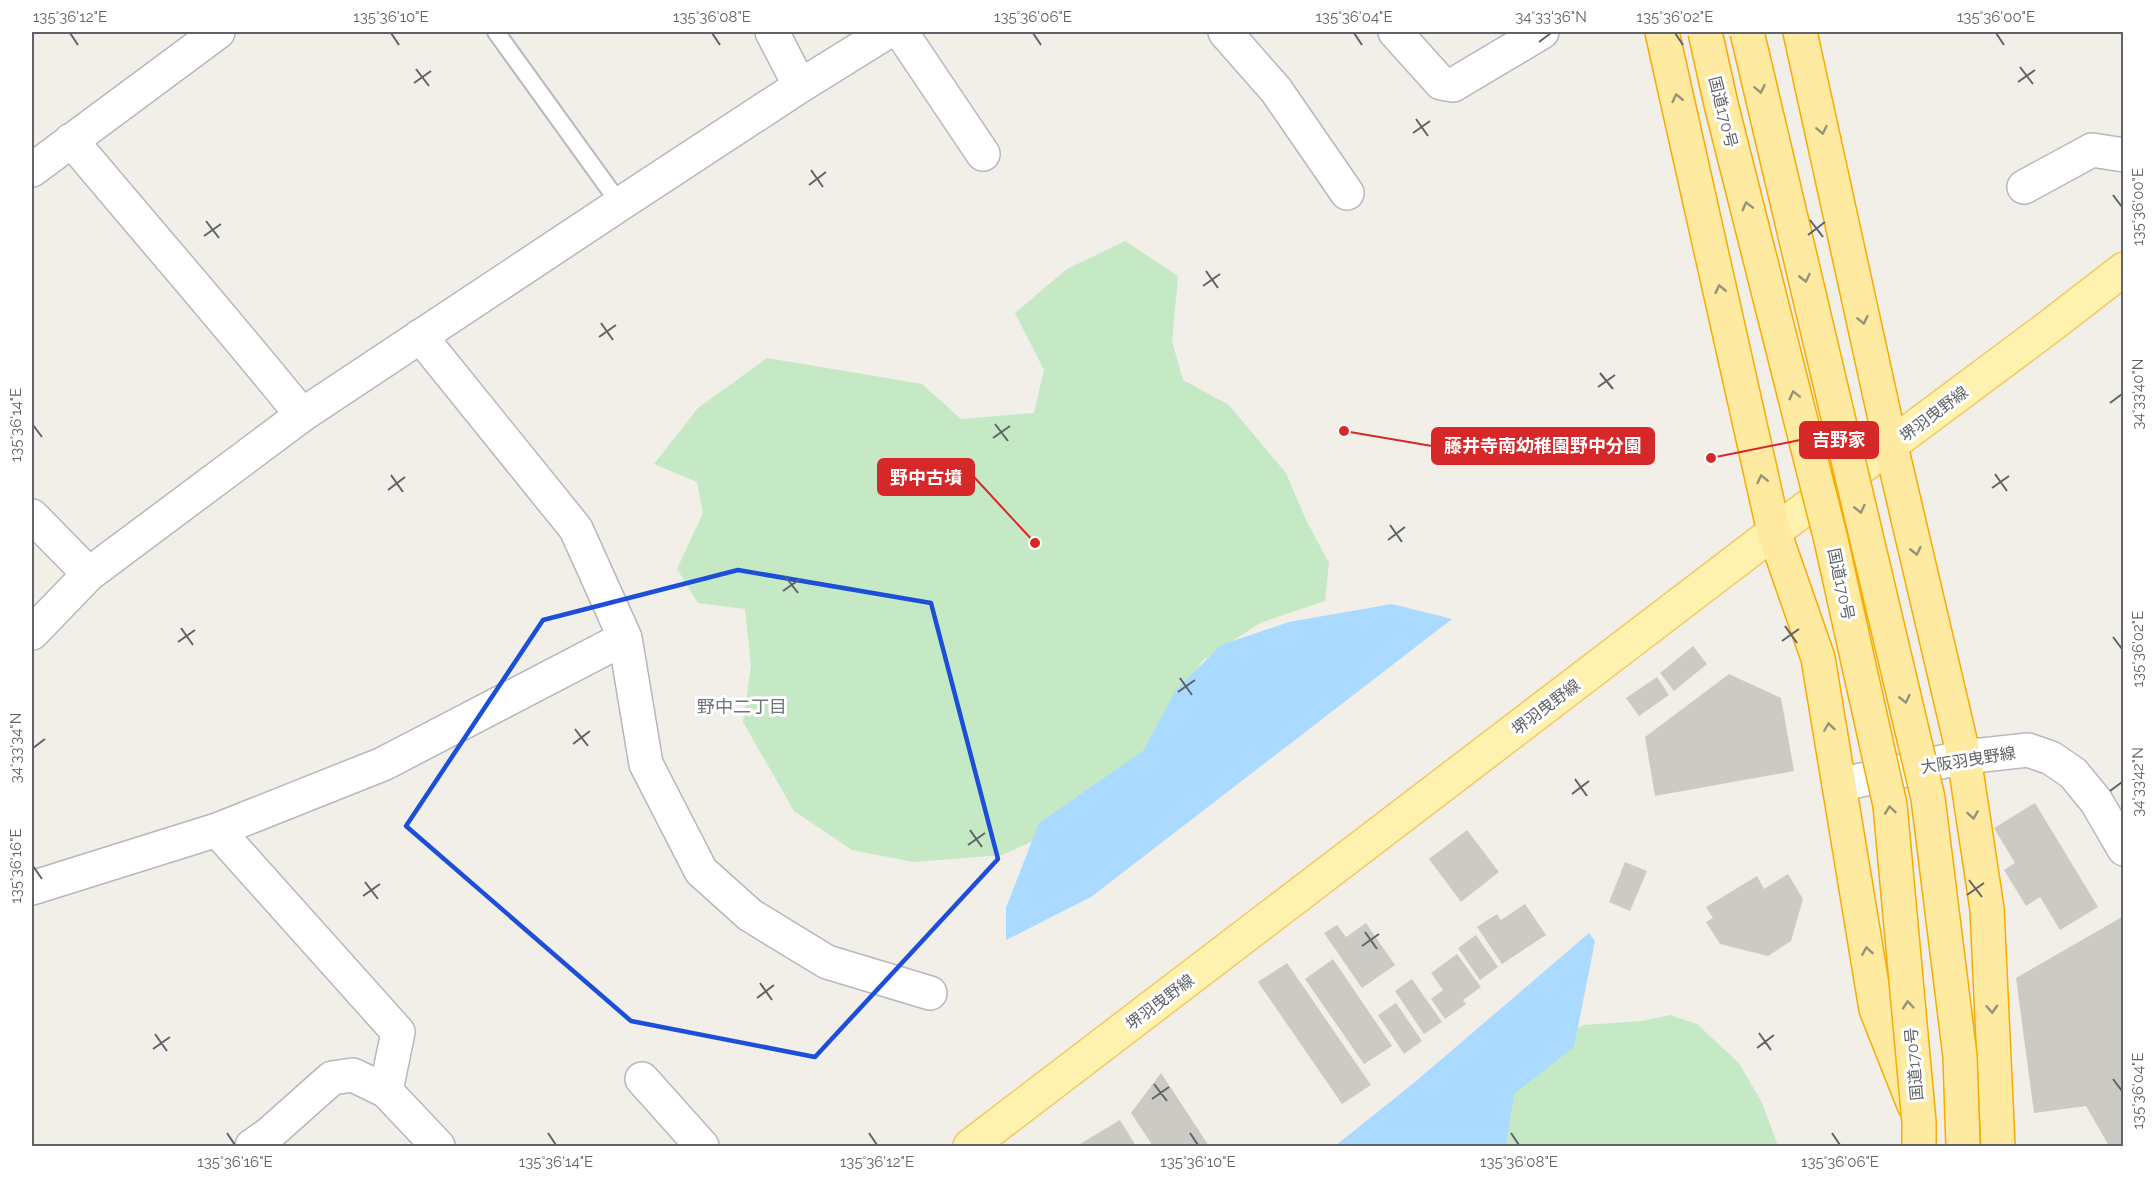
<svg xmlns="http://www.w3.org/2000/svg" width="2155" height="1178" viewBox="0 0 2155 1178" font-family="Raleway,'Noto Sans JP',sans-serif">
<rect width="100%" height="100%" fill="#f1efe8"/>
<path fill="#c5e8c5" d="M1125,241L1178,276L1172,341L1183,380L1229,405L1286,473L1305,518L1329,563L1325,601L1260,623L1202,661L1144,760L1074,823L1002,855L914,862L852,850L794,811L743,722L751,666L745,609L698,603L677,569L703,513L697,482L654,464L698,408L767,358L922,384L961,419L1034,413L1044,370L1015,313L1067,269Z
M1670,1015L1697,1024L1739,1063L1762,1103L1778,1146H1453L1538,1047L1584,1025L1642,1021Z"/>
<path fill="#aadaff" d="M1392,604L1452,619L1091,897L1006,940V908L1039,823L1143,751L1176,690L1221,645L1289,622Z
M1589,933L1595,941L1574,1047L1514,1094L1506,1146H1335L1415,1082Z"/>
<path fill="#cccac5" d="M1693,646L1707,664L1674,691L1660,673Z
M1729,674L1781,698L1794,771L1655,796L1645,737Z
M1657,677L1669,695L1639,716L1626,698Z
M2035,803L2098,907L2060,930L2040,897L2026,906L2004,870L2015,863L1994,828Z
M1467,830L1499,872L1461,902L1429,859Z
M1625,862L1647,871L1630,911L1609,902Z
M1788,874L1803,899L1791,941L1768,956L1720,944L1706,922L1713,918L1706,907L1757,876L1764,889Z
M1525,904L1546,935L1502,964L1477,927L1497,914L1501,920Z
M2122,917L2124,1142L2116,1146H2109L2086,1106L2034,1113L2016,978Z
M1366,923L1395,965L1362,988L1324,933L1337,925L1346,937Z
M1476,935L1498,967L1480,980L1458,948Z
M1457,954L1481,987L1463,1000L1466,1004L1445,1019L1431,999L1443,990L1431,973Z
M1333,959L1392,1046L1364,1064L1305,979Z
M1287,963L1371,1085L1342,1104L1258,982Z
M1412,979L1442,1022L1424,1034L1395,991Z
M1396,1003L1422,1041L1404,1054L1378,1015Z
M1161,1073L1209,1146H1153L1131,1113Z
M1120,1120L1136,1146H1081L1080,1144Z"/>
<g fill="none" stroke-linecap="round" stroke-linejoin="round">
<defs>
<path id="service" d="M496,32L620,204"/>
<path id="minor" d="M772,32L800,86
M901,32L983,154
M1225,32L1276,90L1347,193
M1395,32L1441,83L1453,85L1542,32
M71,140C148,232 227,322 302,415
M32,170L218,32
M2024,187L2092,150L2124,155
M420,336L576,529L625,638L646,764L701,871L750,915L827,962L930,993
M32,516L89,574
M32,633L89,574L302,415L620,204L800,86L887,32
M32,888L217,830
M642,1079L702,1146
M252,1146L269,1134L332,1078L353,1075L386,1091
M438,1146L386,1091L398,1032L217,830L383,764L625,638"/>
<path id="secondary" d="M1839,785L1964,757L2028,750L2051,758L2073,773L2096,801L2124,849"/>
<path id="primary" d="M970,1146L1774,532L2049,327L2124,269"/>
<path id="trunk" d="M1662,32L1774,532L1818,658L1876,1009L1914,1105
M1800,32L1891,446L1964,757L1987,909L1998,1146"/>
</defs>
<use href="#service" stroke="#b5b8bc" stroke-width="20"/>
<use href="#minor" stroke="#b5b8bc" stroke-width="36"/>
<use href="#secondary" stroke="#b6babf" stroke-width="36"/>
<use href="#primary" stroke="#f2c960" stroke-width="36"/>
<use href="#trunk" stroke="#f9ab00" stroke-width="36"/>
<use href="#service" stroke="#fff" stroke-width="16"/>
<use href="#minor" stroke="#fff" stroke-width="33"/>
<use href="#secondary" stroke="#fff" stroke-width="33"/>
<use href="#primary" stroke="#fff2af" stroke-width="33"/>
<use href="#trunk" stroke="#feeaa1" stroke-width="33"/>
<defs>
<path id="trunk-bridge" d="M1705,32L1721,104L1831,540L1890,805L1919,1122V1146
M1747,32L1928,798L1960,1056L1963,1146"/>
</defs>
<use href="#trunk-bridge" stroke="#f9ab00" stroke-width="36" stroke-linecap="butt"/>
<use href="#trunk-bridge" stroke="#feeaa1" stroke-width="33"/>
</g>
<defs><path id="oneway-chevron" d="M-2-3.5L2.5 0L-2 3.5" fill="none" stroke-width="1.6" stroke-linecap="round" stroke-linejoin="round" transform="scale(1.5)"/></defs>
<g stroke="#97927c">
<use href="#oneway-chevron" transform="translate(1760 89) rotate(78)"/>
<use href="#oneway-chevron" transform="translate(1677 98) rotate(-103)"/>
<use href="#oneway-chevron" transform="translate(1822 130) rotate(78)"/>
<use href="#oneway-chevron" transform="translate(1747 206) rotate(-104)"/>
<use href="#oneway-chevron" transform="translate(1805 278) rotate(77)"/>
<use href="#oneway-chevron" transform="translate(1720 289) rotate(-103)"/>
<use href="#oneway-chevron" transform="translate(1863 320) rotate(78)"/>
<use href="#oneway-chevron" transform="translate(1794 395) rotate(-104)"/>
<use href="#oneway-chevron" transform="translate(1762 479) rotate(-103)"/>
<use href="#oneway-chevron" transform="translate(1860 509) rotate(77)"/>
<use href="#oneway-chevron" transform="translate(1916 551) rotate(77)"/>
<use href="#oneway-chevron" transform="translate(1905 699) rotate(77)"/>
<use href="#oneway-chevron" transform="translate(1829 727) rotate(-99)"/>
<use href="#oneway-chevron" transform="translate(1890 810) rotate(-97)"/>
<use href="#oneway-chevron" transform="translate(1973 815) rotate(81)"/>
<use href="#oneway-chevron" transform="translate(1867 951) rotate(-99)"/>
<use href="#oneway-chevron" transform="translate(1908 1005) rotate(-95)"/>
<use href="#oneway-chevron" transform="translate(1992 1009) rotate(87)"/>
</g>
<path fill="none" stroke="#1d4ed8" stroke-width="4.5" stroke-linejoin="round" d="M738,570L931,603L998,859L815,1057L631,1021L406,826L543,620Z"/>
<path fill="none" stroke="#5f6368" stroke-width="2" d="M70,33L78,45M391,33L399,45M712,33L720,45M1033,33L1041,45M1354,33L1362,45M1675,33L1683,45M1996,33L2004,45M1539,42L1551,33M2020,67L2033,84M416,69L429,86M2018,82L2035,70M414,83L431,71M1416,119L1428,136M1413,133L1430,121M811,170L823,187M809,185L826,172M2113,195L2122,207M1810,220L1823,237M206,221L219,238M1808,235L1825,222M204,236L221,224M1206,271L1218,288M1203,286L1220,274M601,323L613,340M599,337L616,325M1600,373L1613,389M1598,387L1615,375M2110,403L2122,394M995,424L1008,441M33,425L42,437M993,438L1010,426M1995,474L2007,491M391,475L403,492M1992,488L2009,476M388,490L405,477M1390,525L1402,542M1388,540L1405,527M785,576L798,593M783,591L800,579M1785,626L1797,643M181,628L193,645M2113,637L2122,649M1782,641L1799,629M178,642L195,630M1180,678L1192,695M1178,692L1195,680M575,729L588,746M573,744L590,731M33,748L45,739M1575,779L1587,796M2110,791L2122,782M1572,794L1589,781M970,830L982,847M968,845L985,833M33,866L42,879M1969,880L1982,897M365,882L378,899M1967,895L1984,883M363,896L380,884M1365,932L1377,949M1362,946L1379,934M760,983L772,1000M757,998L774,985M1759,1033L1771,1050M155,1034L167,1051M1757,1048L1774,1035M153,1049L170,1037M2113,1079L2122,1091M1154,1084L1167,1101M1152,1099L1169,1087M227,1133L235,1145M548,1133L556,1145M869,1133L877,1145M1190,1133L1198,1145M1511,1133L1519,1145M1832,1133L1840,1145"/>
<g text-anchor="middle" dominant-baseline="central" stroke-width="6" stroke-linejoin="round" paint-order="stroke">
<g font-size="16" fill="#5f6368" stroke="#fff">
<text transform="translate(1723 112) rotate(76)">国道170号</text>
<text transform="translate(1934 414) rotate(-37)">堺羽曳野線</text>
<text transform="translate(1841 584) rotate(78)">国道170号</text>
<text transform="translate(1546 707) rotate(-37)">堺羽曳野線</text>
<text transform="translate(1968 760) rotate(-9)">大阪羽曳野線</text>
<text transform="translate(1160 1002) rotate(-37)">堺羽曳野線</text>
<text transform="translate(1914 1064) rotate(-95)">国道170号</text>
</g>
<g font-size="18" fill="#70757a" stroke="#fff">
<text x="742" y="706">野中二丁目</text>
</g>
</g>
<path fill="none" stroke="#d62828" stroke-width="2" d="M1711 458L1800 440M1344 431L1432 446M1035 543L974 477"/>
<g fill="#d62828" stroke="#fff" stroke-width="2">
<circle cx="1711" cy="458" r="6"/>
<circle cx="1344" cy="431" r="6"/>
<circle cx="1035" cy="543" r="6"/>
</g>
<g fill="#d62828" stroke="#d62828" stroke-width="2">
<rect x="1800" y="422" width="78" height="36" rx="6"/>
<rect x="1432" y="428" width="222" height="36" rx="6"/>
<rect x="878" y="459" width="96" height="36" rx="6"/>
</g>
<g font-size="18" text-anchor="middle" font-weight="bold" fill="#fff">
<text x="1839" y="446">吉野家</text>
<text x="1543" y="452">藤井寺南幼稚園野中分園</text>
<text x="926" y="484">野中古墳</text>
</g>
<rect width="2155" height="1178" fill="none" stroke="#ffffff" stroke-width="66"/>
<rect x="33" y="33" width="2089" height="1112" fill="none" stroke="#5f6368" stroke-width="2"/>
<g font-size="15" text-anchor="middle" fill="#5f6368">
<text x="70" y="22">135°36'12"E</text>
<text x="391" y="22">135°36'10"E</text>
<text x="712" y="22">135°36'08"E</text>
<text x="1033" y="22">135°36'06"E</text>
<text x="1354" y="22">135°36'04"E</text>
<text x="1551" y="22">34°33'36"N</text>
<text x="1675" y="22">135°36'02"E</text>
<text x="1996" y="22">135°36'00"E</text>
<text transform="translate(2138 207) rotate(-90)" y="5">135°36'00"E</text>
<text transform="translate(2138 394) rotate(-90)" y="5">34°33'40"N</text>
<text transform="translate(16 425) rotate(-90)" y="5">135°36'14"E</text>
<text transform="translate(2138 649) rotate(-90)" y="5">135°36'02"E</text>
<text transform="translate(16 748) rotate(-90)" y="5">34°33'34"N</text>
<text transform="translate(2138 782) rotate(-90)" y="5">34°33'42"N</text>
<text transform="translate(16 866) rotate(-90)" y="5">135°36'16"E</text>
<text transform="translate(2138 1091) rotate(-90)" y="5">135°36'04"E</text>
<text x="235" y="1167">135°36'16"E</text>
<text x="556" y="1167">135°36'14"E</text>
<text x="877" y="1167">135°36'12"E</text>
<text x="1198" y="1167">135°36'10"E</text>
<text x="1519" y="1167">135°36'08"E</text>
<text x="1840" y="1167">135°36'06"E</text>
</g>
</svg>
